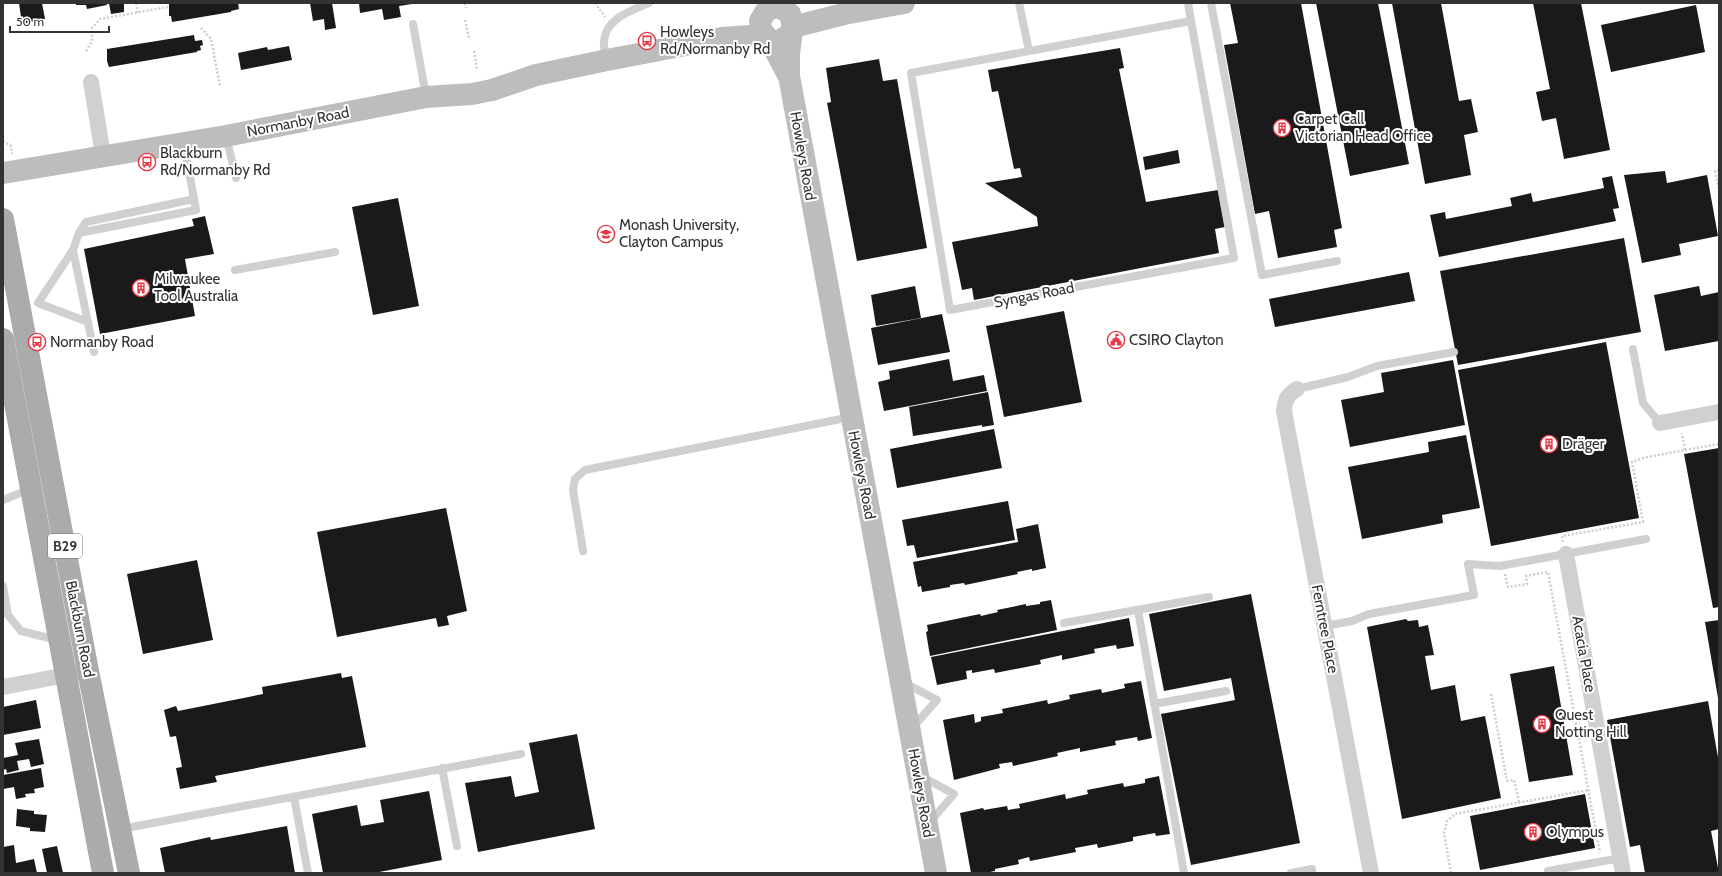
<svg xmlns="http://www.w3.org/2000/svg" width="1722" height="876" viewBox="0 0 1722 876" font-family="Cabin,sans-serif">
<rect width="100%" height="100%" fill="#fff"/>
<path fill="#1a1a1a" d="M19,3H42L45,19L22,24Z
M76,3H106L107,5L87,9L86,5H76Z
M109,3H124V12L111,14Z
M177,3H238L239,9L231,11V12L172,22L171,16H169V4Z
M310,3H332L336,28L325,30L324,19L313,21Z
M359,3H412V4L399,6L401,17L384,20L382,9L360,13Z
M1230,3H1301L1342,228L1334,230L1337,247L1278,258L1269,211L1255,214L1224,45L1238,43Z
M1316,3H1378L1409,164L1350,176Z
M1392,3H1441L1459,101L1471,99L1478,132L1464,135L1471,175L1425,184Z
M1533,3H1581L1610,150L1564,159L1556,118L1542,121L1536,92L1550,89Z
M1696,5L1705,52L1611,72L1601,25Z
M194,35L195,41L202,40L203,45L200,46L201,50L197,51V52L109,67L107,61V49Z
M289,46L292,60L241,70L238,53L267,47L268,50Z
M1120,48L1124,68L1119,69L1146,202L1218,190L1225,227L1215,229L1219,253L974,300L972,288L962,290L952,242L1038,226L1037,217L985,183L1022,177L1020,168L1014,169L998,91L992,92L988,70Z
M879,59L883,81L897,79L927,248L857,261L827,103L831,102L826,68Z
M1178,150L1180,163L1145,170L1143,157Z
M1665,171L1667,183L1707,175L1718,236L1679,244L1681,255L1642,263L1624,175Z
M1612,176L1619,208L1613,209L1616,221L1439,257L1430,215L1445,212L1446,219L1512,206L1510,198L1531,193L1533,202L1604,188L1602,178Z
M398,198L419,306L373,315L352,207Z
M205,216L214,254L185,259L195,316L100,334L84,249L194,226L192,219Z
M1624,238L1641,332L1458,365L1440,271Z
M1409,272L1415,301L1275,327L1269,299Z
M915,286L921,318L876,326L871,295Z
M1699,286L1701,296L1719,292V341L1665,351L1654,295Z
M1064,311L1082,402L1004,417L986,326Z
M942,314L950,352L878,365L871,328Z
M1606,342L1639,518L1491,546L1458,370Z
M949,359L953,381L984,375L987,391L884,411L878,382L890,379L889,371Z
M1453,360L1465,425L1350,447L1341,400L1384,392L1381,373Z
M988,392L994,425L982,427V425L913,436L909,407Z
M994,429L1002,468L897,488L890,449Z
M1466,435L1480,508L1442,515L1443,523L1362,539L1348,467L1429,452L1428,442Z
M1719,448V607L1713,608L1684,454Z
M1008,501L1015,540L917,558L914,545L907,546L902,520Z
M446,508L467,611L447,616L449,625L438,627L436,618L337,637L317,532Z
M1038,524L1046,568L1032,571V569L1017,572L1018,574L965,585L964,583L950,585V587L922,592L921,586L918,587L913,562L1018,542L1016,529Z
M197,560L213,640L143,654L127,574Z
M1251,594L1300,843L1191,865L1161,714L1235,700L1231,678L1164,691L1149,614Z
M1051,600L1057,630L930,656L926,632L928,631L927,625L980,614L981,616L998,612L997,610L1026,604V606L1040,604V602Z
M1129,618L1134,646L1117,649L1116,645L1094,649L1095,653L1062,660V655L1040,660L1041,664L995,673L994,669L972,673V670L966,671L967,679L937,685L931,657Z
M1406,619L1408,621L1418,620L1419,627L1428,625L1434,655L1425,656L1431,690L1455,685L1461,721L1485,716L1501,798L1402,819L1367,627Z
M1719,620V698H1718L1705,622Z
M1554,666L1573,775L1529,782L1510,674Z
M341,673L342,678L352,676L366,747L215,776L217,782L180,789L176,768L182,767L176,736L170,737L164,710L176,706L178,711L263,694L262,687Z
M1141,681L1152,738L1138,741L1137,737L1115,741L1116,745L1080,752V748L1057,753L1058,756L1013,766L1012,762L999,764L1000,768L954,780L943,720L974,714L975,723L981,721V717L1003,713L1002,709L1047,700L1048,704L1070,699L1069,695L1101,689L1102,693L1125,688L1124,684Z
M36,700L41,728L3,735V707Z
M1708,701L1719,763V829L1711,831L1719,873H1645L1640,845L1630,847L1607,720Z
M577,734L595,829L478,852L465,783L511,776L515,797L539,792L529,743Z
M39,739L44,764L31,767L29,759L17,761L19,770L7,773L6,769L3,770V758L18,755L15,743Z
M41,768L44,787L34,789L35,793L25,794L26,797L16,799L14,787L3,789V775Z
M1159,776L1170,834L1156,836L1155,833L1133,837V841L1098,848L1097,844L1075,848L1076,852L1030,861L1029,857L1018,860L1019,864L995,869V871L985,873H971L960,813L983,808L984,810L1007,806L1008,810L1020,808L1019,804L1065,794L1066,799L1088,794L1087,790L1123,783L1124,787L1145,783V779Z
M429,791L442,860L374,873H323L312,814L357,805L361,826L384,822L380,800Z
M1585,794L1595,848L1480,870L1470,816Z
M17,809L34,811V814L47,815L45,832L30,831V828L16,826Z
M287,826L295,873H165L160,848L210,837L211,840Z
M14,845L16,863L34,859L37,873H3V847Z
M57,846L63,873H47L42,849Z"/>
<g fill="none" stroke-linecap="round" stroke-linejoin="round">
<path stroke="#cdcdcd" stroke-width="2.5" stroke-dasharray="2 2" stroke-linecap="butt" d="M136,3L138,13
M465,3L466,8
M595,3L605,17
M1037,3V4
M465,20L469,38
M201,28L211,39L220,86
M86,51L92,41V28L100,19L168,7
M474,51L477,69
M3,141L11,146L12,154
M1719,170L1715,171L1719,190
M1685,450L1719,444
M1563,542L1562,536L1643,522L1632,462L1643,458L1685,450L1682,433
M1505,574L1508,587L1527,584L1526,576L1548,572L1600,853
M1491,694L1507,781L1514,780L1519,802
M1451,873L1444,833L1447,821L1455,814L1589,790"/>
<path stroke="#d0d0d0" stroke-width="8" d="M1019,3L1029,51
M1188,3L1191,21
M1211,3L1262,275L1337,261
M1191,21L1234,258L950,310L911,73Z
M413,24L426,96
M607,59C606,54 603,47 604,41C606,18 631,11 649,3
M226,136L236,178
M79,233L196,210L184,144
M73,250L38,303L88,322
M235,270L335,252
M1633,349L1643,403L1660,423
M94,352L73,250L79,233L86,222L194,199
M1297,389L1348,377L1377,366L1454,352
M3,500L30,489
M583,551L573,490L575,479L585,470L851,417
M3,586L8,615L21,631L57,640
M1138,610L1184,873
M1064,623L1209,597
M1325,626L1352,621L1369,614L1474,595L1468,564L1500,566L1646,539
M905,683L937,700L912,728
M1154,704L1226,691
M442,768L457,846
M921,776L954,794L930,822
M294,797L308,873
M121,829L521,754
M1548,871L1621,858
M1291,873L1312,869V873"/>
<path stroke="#d0d0d0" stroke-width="16" d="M91,82L103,155
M1297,389C1287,395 1285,400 1284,411L1371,873
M1660,423L1719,412
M1566,554L1623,873
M3,687L77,673"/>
<path stroke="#bdbdbd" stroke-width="22" d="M793,27L844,14L904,3
M792,30L789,54V76L936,873
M782,39L789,35L793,27L790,14L781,8L775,7L766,11L760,21L761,30L769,39L788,75
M3,173L226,136L426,97L472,94L492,90L536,75L607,60L722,38L764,35"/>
<path stroke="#ababab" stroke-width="22" d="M3,219L88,671L129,873
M3,339L103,873"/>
</g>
<defs>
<symbol id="bus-ring" viewBox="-11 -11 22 22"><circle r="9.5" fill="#fff" stroke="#e63946" stroke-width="1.5"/><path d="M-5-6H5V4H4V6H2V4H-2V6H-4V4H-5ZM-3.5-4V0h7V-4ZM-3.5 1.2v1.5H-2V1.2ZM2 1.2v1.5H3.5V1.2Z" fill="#e63946"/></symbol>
<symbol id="building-ring" viewBox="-11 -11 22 22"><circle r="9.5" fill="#fff" stroke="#e63946" stroke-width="1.5"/><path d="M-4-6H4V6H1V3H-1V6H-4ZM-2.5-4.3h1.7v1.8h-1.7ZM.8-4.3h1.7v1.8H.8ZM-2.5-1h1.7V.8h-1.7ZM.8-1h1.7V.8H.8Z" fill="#e63946"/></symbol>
<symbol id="university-ring" viewBox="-11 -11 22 22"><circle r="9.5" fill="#fff" stroke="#e63946" stroke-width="1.5"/><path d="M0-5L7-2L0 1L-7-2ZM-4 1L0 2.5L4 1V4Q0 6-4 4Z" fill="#e63946"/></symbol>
<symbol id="civic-ring" viewBox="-11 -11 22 22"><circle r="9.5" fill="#fff" stroke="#e63946" stroke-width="1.5"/><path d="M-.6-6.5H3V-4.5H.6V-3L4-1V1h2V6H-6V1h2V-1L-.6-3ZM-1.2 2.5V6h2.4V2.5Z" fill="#e63946"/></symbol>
</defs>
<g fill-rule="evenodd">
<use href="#bus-ring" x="637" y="31" width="20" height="20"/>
<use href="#building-ring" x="1272" y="118" width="20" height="20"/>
<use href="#bus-ring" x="137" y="152" width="20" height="20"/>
<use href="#university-ring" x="596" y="224" width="20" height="20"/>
<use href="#building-ring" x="131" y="278" width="20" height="20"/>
<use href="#civic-ring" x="1106" y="330" width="20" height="20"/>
<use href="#bus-ring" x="27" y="332" width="20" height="20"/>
<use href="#building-ring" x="1539" y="434" width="20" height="20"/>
<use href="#building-ring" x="1532" y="714" width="20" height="20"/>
<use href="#building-ring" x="1523" y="822" width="20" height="20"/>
</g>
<g text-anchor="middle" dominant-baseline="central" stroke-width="4" stroke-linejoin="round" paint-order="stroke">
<rect fill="#fff" stroke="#707070" stroke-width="1" x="48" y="534" width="34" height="24" rx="3"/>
<g font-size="14" font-weight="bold" fill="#333">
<text x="65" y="546">B29</text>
</g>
<g font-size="15" fill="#333" stroke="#fff" text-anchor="start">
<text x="660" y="32">Howleys<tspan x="660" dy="17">Rd/Normanby Rd</tspan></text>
<text x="1295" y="119">Carpet Call<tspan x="1295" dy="17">Victorian Head Office</tspan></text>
<text x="160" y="153">Blackburn<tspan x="160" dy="17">Rd/Normanby Rd</tspan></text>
<text x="619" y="225">Monash University,<tspan x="619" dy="17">Clayton Campus</tspan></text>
<text x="154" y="279">Milwaukee<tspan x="154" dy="17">Tool Australia</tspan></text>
<text x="1129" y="340">CSIRO Clayton</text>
<text x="50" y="342">Normanby Road</text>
<text x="1562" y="444">Dräger</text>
<text x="1555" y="715">Quest<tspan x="1555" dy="17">Notting Hill</tspan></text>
<text x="1546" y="832">Olympus</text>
</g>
<g font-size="15" fill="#333" stroke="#fff">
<text transform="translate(298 122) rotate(-11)">Normanby Road</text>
<text transform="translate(803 156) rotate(80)">Howleys Road</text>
<text transform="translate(1034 295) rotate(-11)">Syngas Road</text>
<text transform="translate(862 475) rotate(79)">Howleys Road</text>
<text transform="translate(80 629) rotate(79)">Blackburn Road</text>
<text transform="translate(1325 629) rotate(79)">Ferntree Place</text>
<text transform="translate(1584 654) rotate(80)">Acacia Place</text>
<text transform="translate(921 793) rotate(80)">Howleys Road</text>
</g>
</g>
<rect width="1722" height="876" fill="none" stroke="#333333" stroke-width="8"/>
<path d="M10 26v6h99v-6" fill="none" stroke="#333333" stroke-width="2"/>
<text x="16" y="26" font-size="12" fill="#333333" stroke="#ffffff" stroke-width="3" paint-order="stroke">50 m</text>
</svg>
